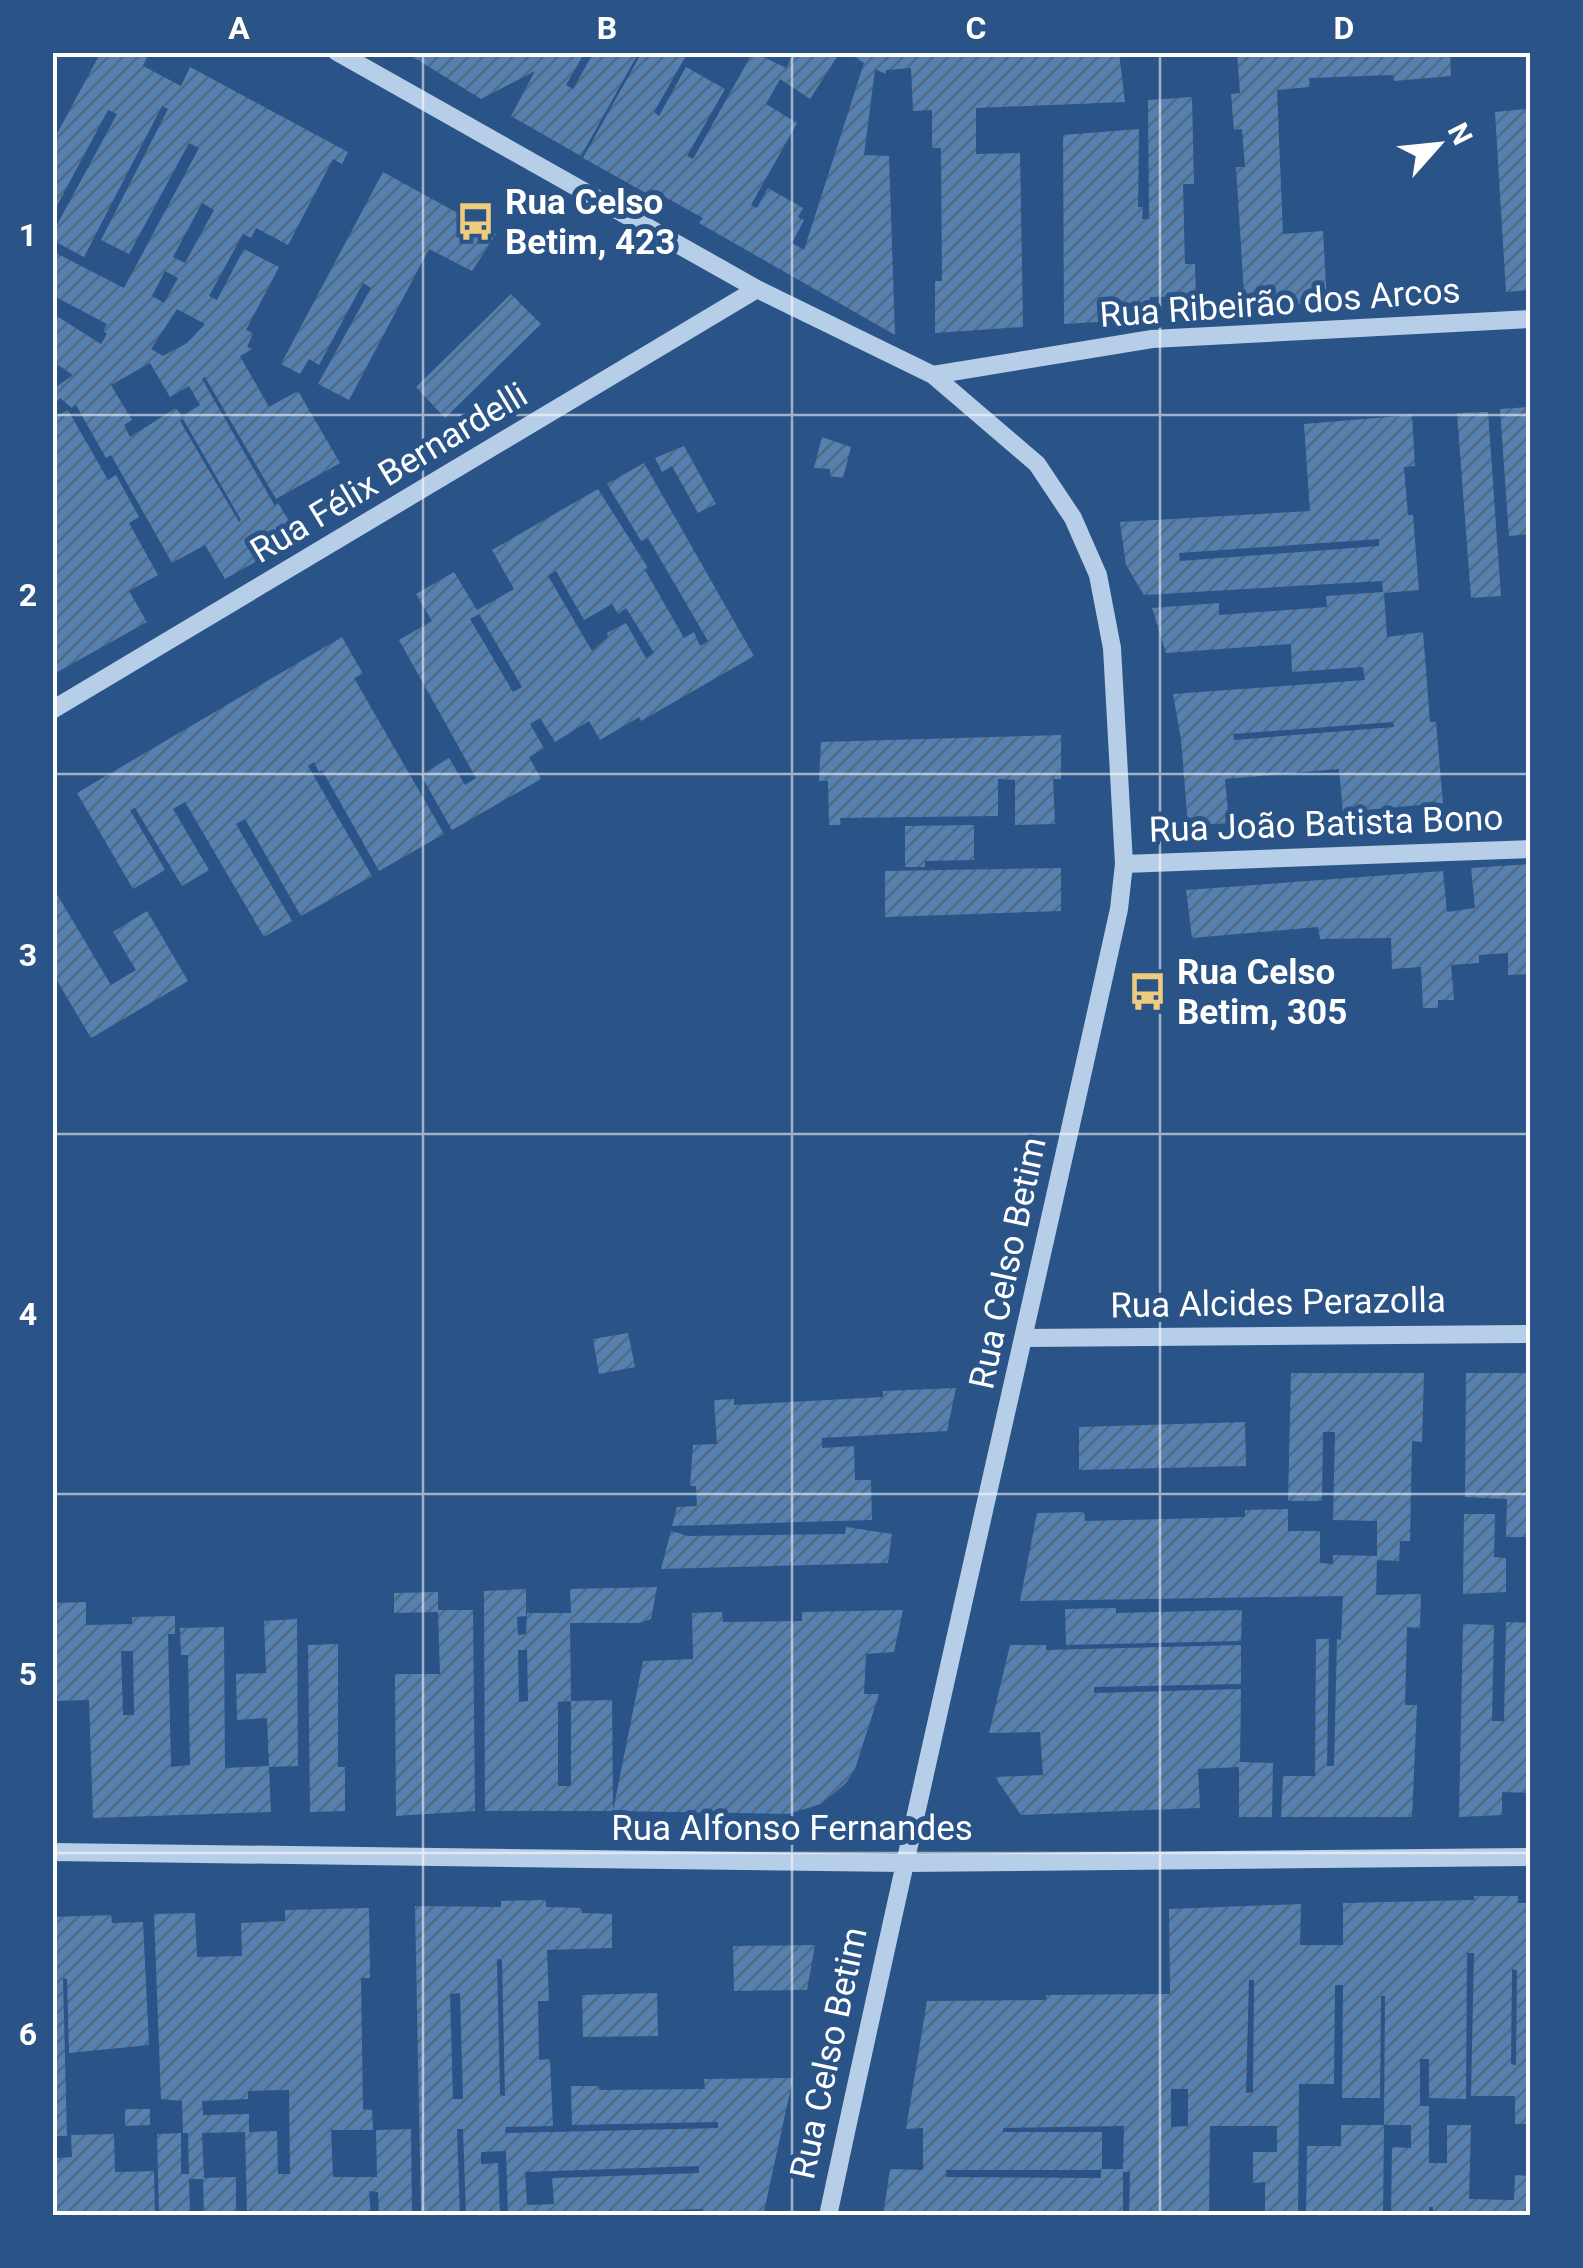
<svg xmlns="http://www.w3.org/2000/svg" width="1583" height="2268" viewBox="0 0 1583 2268" font-family="Roboto,sans-serif">
<defs>
<pattern id="building-hatch" width="6" height="6" patternUnits="userSpaceOnUse" patternTransform="scale(2.5)"><rect width="6" height="6" fill="#5680b0"/><path d="M-1 1l2-2M0 6l6-6M5 7l2-2" fill="none" stroke="#526983"/></pattern>
</defs>
<rect width="100%" height="100%" fill="#2a5487"/>
<path fill="url(#building-hatch)" fill-rule="evenodd" d="M101,52H149L143,66L181,86L190,67L348,152L342,164L333,159L288,245L256,228L251,238L243,234L209,296L217,300L244,249L279,267L246,330L253,333L247,347L253,349L240,356L269,407L298,391L340,463L276,499L205,377L202,379L275,506L278,503L299,537L225,579L205,545L172,563L111,455L106,458L76,405L72,408L60,398L52,407V390L73,375L52,361V313L101,344L107,334L103,331L107,324L52,295V251L124,288L199,148L189,143L129,254L101,240L168,109L162,106L84,257L52,240V234L117,114L108,110L52,215V143ZM202,203L214,210L185,263L173,257ZM165,271L178,278L164,303L152,296ZM177,309L205,324L187,343L163,356L151,349ZM150,363L170,397L189,386L200,405L182,416L176,408L130,437L124,425L132,420L111,385ZM183,419L241,520L239,522L180,421Z
M405,52H585L566,85L573,89L594,52H639L581,156L511,116L535,71L481,99Z
M642,52H688L654,112L659,116L686,67L725,89L687,156L693,159L753,52L786,68L795,52H840L810,99L780,79L766,104L797,123L751,205L757,208L768,188L803,208L798,217L804,220L792,243L804,250L864,63L847,52H1119L1125,102L976,108V154L1020,153L1023,327L935,333V281H942L941,148H932V110L913,111L911,68L886,70V74L875,69L864,155L889,156L895,335L699,223L703,218L665,197L662,202L583,158Z
M1237,52H1450L1451,76L1394,81L1393,75L1309,78L1310,87L1277,90L1283,234L1323,231L1327,301L1245,310L1236,167H1245L1242,129L1234,130L1231,94L1240,93Z
M1192,97L1194,184H1183L1185,264H1195L1196,296L1150,297V319L1064,324L1063,135L1139,129L1138,207H1143L1142,219H1149L1148,100Z
M1527,109L1530,290L1506,292L1495,112Z
M383,172L496,234L472,271L429,249L349,400L318,384L371,288L363,283L319,365L309,359L300,374L281,364Z
M511,294L541,324L445,418L416,387Z
M1530,407V534L1509,536L1500,409Z
M68,410L108,480L116,475L139,517L129,523L158,575L129,591L147,622L52,675V632L55,631L52,626V468L57,465L52,457V419Z
M1488,412L1501,596L1471,598L1457,413Z
M1412,415L1415,466L1404,467L1408,515H1413L1419,590L1384,593L1387,637L1423,632L1430,722H1436L1443,803L1343,812L1339,769L1225,779L1229,823L1188,826L1181,739L1173,694L1365,680L1363,667L1292,672L1291,644L1166,653L1152,608L1219,603V615L1327,607L1326,596L1383,592L1382,581L1144,595L1126,565L1120,522L1310,511L1304,424ZM1379,539V546L1180,561L1179,553ZM1393,722L1394,727L1234,740L1233,734Z
M822,437L851,447L843,478L830,476V469L814,468Z
M684,446L716,504L698,513L672,466L662,472L655,458Z
M644,463L754,656L641,721L639,717L600,740L589,721L555,742L540,718L530,724L544,748L529,757L541,779L452,830L421,775L449,758L465,785L476,778L399,640L432,621L416,594L454,572L477,610L514,589L492,550L598,489L648,568L645,570L684,638L694,632L700,646L708,641L648,538L641,541L607,484ZM556,571L584,620L612,604L618,614L626,608L654,653L646,658L626,623L607,633L608,637L592,651L548,576ZM479,614L522,687L513,692L470,619Z
M342,637L363,674L354,678L444,834L379,871L322,770L319,772L314,762L308,766L372,876L301,916L245,819L236,824L292,921L264,937L185,802L173,809L209,870L182,886L135,808L130,810L165,870L133,889L77,793Z
M1061,735V779H1053L1055,824L1015,825V780L998,779V816L840,818L841,825H829L828,781H819L821,742Z
M974,825V860L925,861V867H905V826Z
M1530,864V974L1508,975V953L1479,955V963L1451,965L1454,1000H1438V1008H1423L1421,967L1392,969L1391,938L1320,939L1318,927L1192,938L1186,890L1443,871L1447,912L1475,908L1471,868Z
M1061,868V911L885,917V871Z
M52,886L111,985L136,970L113,932L147,911L188,981L91,1038L52,972Z
M628,1333L635,1367L599,1374L593,1339Z
M1291,1373H1424L1422,1442L1412,1441L1410,1541H1400L1399,1561L1377,1560L1376,1595L1421,1594L1420,1628L1407,1627L1405,1705H1417L1412,1817H1281L1283,1776H1315L1316,1639H1329L1327,1766H1334L1337,1639L1341,1640L1343,1596L1020,1601L1037,1513L1084,1512L1085,1521L1245,1517V1510L1288,1509V1531H1320V1563L1333,1564V1555L1377,1556V1521L1333,1520L1335,1432H1323L1322,1501H1288Z
M1466,1373H1530V1537H1506L1507,1499L1465,1497Z
M956,1388L947,1431L822,1438V1448L854,1446L855,1480H871L872,1520L672,1526L677,1507L697,1506L696,1486H690L693,1445L717,1444L714,1400L734,1399V1405L883,1397V1391Z
M1245,1422L1246,1466L1079,1470V1427Z
M1464,1514H1495L1494,1557L1506,1558V1592L1463,1594Z
M846,1527L892,1534L888,1563L661,1569L671,1531L688,1536L845,1534Z
M657,1587L651,1619L639,1623H570L571,1701L558,1702V1786H571V1701L612,1700L613,1811H485L484,1591L526,1589V1616L517,1617L518,1635L526,1634L527,1613H571L570,1589ZM518,1650H527L528,1701L519,1702Z
M438,1592V1610H473L475,1811L396,1816L395,1674H440L438,1612L394,1613V1593Z
M86,1602V1625L132,1624V1617L175,1616V1634H168L171,1767L190,1765L188,1655H181L180,1628L224,1627L225,1768L269,1766L267,1718L237,1720L236,1674L266,1673L264,1621L297,1619L298,1766L269,1767L271,1812L93,1818L89,1700L54,1701L52,1603ZM121,1651H133L134,1715H123Z
M1116,1608V1613L1242,1610L1241,1641L1066,1645L1065,1609Z
M903,1610L894,1652L866,1654L864,1694H879L855,1769L846,1783L821,1804L788,1814L613,1811L643,1661L693,1659L692,1613L722,1612L723,1622L802,1621V1612Z
M1506,1622L1530,1623V1793L1502,1792V1815L1459,1817L1463,1624L1494,1625L1492,1721H1504Z
M338,1644V1767H345V1811L310,1812L308,1645Z
M1010,1645H1046V1650L1241,1645V1684L1094,1687V1693L1241,1689L1240,1762L1273,1763L1272,1817H1239V1767L1198,1769L1200,1808L1021,1815L995,1777L1043,1775L1040,1732L989,1733Z
M1474,1896H1518V1903H1530V2124H1515V2096H1471L1474,1953H1467L1466,2099L1429,2098V2059H1420V2106H1429V2163H1447V2125H1471L1469,2199L1514,2200L1515,2175L1530,2176V2216H1433V2207H1429V2216H1391L1392,2147L1411,2148V2125H1384L1385,1996H1381L1380,2098H1342L1343,1985H1335L1334,2084H1299L1298,2216H1265V2182L1253,2183V2152H1277V2126H1210L1209,2216H1129L1130,2172H1123V2212L883,2216L890,2169L923,2170V2128L906,2129L927,2001L1046,2000V1995L1170,1994L1169,1909L1301,1904L1300,1945H1343V1903L1474,1900ZM1512,1969L1517,1970L1516,2065L1511,2064ZM1249,1980H1254L1253,2092L1246,2093ZM1171,2089H1188V2126L1171,2127ZM1124,2126L1123,2169H1102V2132H1003V2128ZM946,2170H1101V2178L946,2177Z
M546,1900V1907L581,1908L582,1913L612,1914V1948L547,1950L549,2001H538L539,2060L550,2059L553,2126L506,2127L505,2133L718,2128V2122L572,2125L571,2086H599V2090L705,2089L704,2079L793,2078L763,2216H704L703,2209L508,2216L506,2151L481,2152V2164L498,2163L500,2216H466L463,2129H457L460,2216H421L415,1906L501,1907V1901ZM497,1959L502,1960L505,2096L500,2095ZM460,1993L463,2099H453L450,1994ZM699,2166V2173L552,2178L554,2204L527,2205L525,2172Z
M369,1908L370,1978H361L363,2109L372,2110L373,2130H331L333,2177H377L376,2130L411,2129L412,2216H379L378,2192L369,2191L371,2216H247L245,2132L202,2133L204,2178L236,2177V2216H204L203,2179H189L190,2216H159L157,2134L181,2133V2174H189L188,2133H183L182,2101L161,2099L154,1914L195,1913L197,1957L242,1956L241,1923L285,1921V1910ZM289,2090L290,2174H278L277,2131L249,2132V2114L203,2115L202,2101L248,2099V2091Z
M111,1915L112,1923L143,1922L149,2045L69,2053L67,1979L63,1978L67,2136H52V1917Z
M815,1945L807,1990L734,1991L733,1946Z
M657,1993L658,2036L583,2037L582,1995Z
M125,2109H150V2125L125,2126Z
M1341,2125H1384L1383,2216H1306L1307,2146H1341Z
M114,2134L115,2172L154,2171L155,2216H52V2150H56V2158L72,2157L71,2135Z"/>
<g fill="none" stroke-linecap="round" stroke-linejoin="round">
<path stroke="#b6cee8" stroke-width="18" d="M337,52L757,289L933,375L1037,464L1073,518L1098,575L1112,648L1124,864L1119,909C1023,1345 921,1779 828,2216
M933,375L1152,339L1530,319
M52,710L757,289
M1124,864L1530,849
M1025,1338L1530,1334
M52,1852L903,1863L1530,1857"/>
</g>
<path fill="none" stroke="#fff" stroke-width="2.5" stroke-opacity="0.55" d="M423,52V2216M792,52V2216M1160,52V2216M52,415H1530M52,774H1530M52,1134H1530M52,1494H1530M52,1853H1530"/>
<defs>
<symbol id="bus-bare" viewBox="-9 -9 18 18"><path d="M-5-6H5V4H4V6H2V4H-2V6H-4V4H-5ZM-3.5-4V0h7V-4ZM-3.5 1.2v1.5H-2V1.2ZM2 1.2v1.5H3.5V1.2Z" fill="#efcc7d" stroke="#2a5487" stroke-width="2.5" paint-order="stroke"/></symbol>
</defs>
<g fill-rule="evenodd">
<use href="#bus-bare" x="448" y="194" width="55" height="55"/>
<use href="#bus-bare" x="1120" y="964" width="55" height="55"/>
</g>
<g text-anchor="middle" dominant-baseline="central" stroke-width="10" stroke-linejoin="round" paint-order="stroke">
<g font-size="35" font-weight="bold" fill="#fff" stroke="#2a5487" text-anchor="start">
<text x="505" y="202">Rua Celso<tspan x="505" dy="40">Betim, 423</tspan></text>
<text x="1177" y="972">Rua Celso<tspan x="1177" dy="40">Betim, 305</tspan></text>
</g>
<g font-size="35" fill="#fff" stroke="#2a5487">
<text transform="translate(1280 303) rotate(-4)">Rua Ribeirão dos Arcos</text>
<text transform="translate(389 473) rotate(-31)">Rua Félix Bernardelli</text>
<text transform="translate(1326 824) rotate(-2)">Rua João Batista Bono</text>
<text transform="translate(1008 1263) rotate(-78)">Rua Celso Betim</text>
<text transform="translate(1278 1303) rotate(-1)">Rua Alcides Perazolla</text>
<text x="792" y="1828">Rua Alfonso Fernandes</text>
<text transform="translate(829 2053) rotate(-78)">Rua Celso Betim</text>
</g>
</g>
<rect width="1583" height="2268" fill="none" stroke="#2a5487" stroke-width="110"/>
<g transform="translate(1438 145) rotate(63)" stroke="#2a5487" stroke-width="8" paint-order="stroke">
<path d="M0-8L18 38L0 25L-18 38Z" fill="#ffffff"/>
<text y="-15" font-size="28" font-weight="bold" text-anchor="middle" fill="#ffffff">N</text>
</g>
<rect x="55" y="55" width="1473" height="2158" fill="none" stroke="#fff" stroke-width="4"/>
<g font-size="32" text-anchor="middle" font-weight="bold" fill="#fff">
<text x="239" y="39">A</text>
<text x="607" y="39">B</text>
<text x="976" y="39">C</text>
<text x="1344" y="39">D</text>
<text x="28" y="246">1</text>
<text x="28" y="606">2</text>
<text x="28" y="966">3</text>
<text x="28" y="1325">4</text>
<text x="28" y="1685">5</text>
<text x="28" y="2045">6</text>
</g>
</svg>
